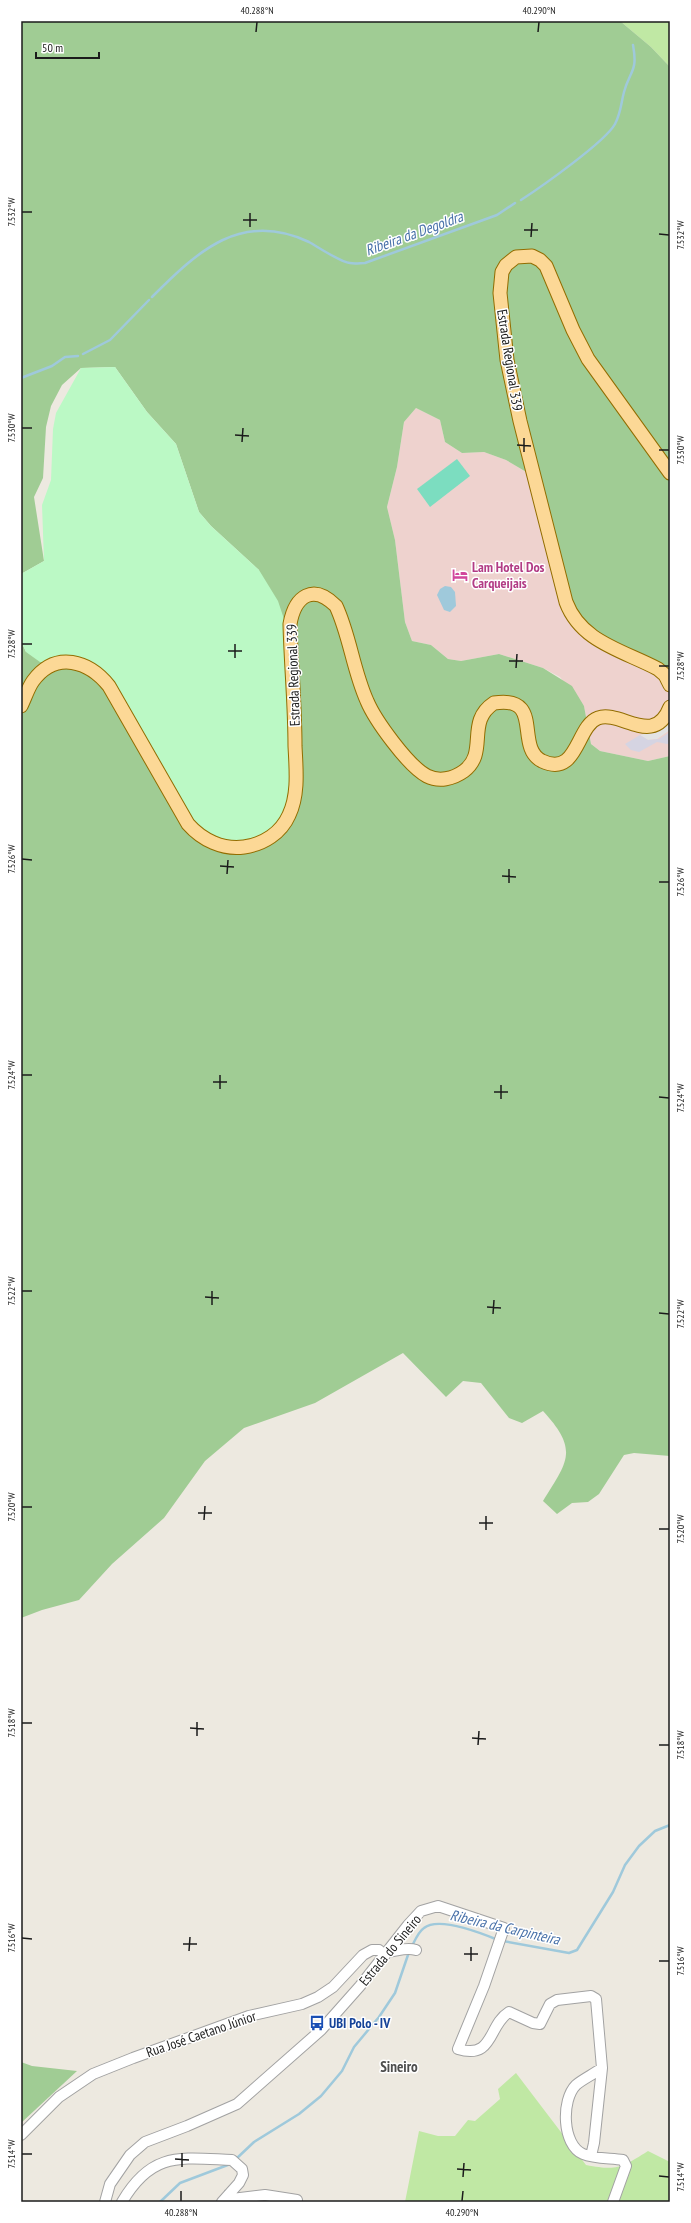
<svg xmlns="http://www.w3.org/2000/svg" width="691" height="2223" viewBox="0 0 691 2223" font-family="'PT Sans Narrow',sans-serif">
<rect width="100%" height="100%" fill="#ede9e0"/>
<path fill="#eed2ce" d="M416,408L440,420L445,442L462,453L484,452L506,460L540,480L670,682V756L648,761L600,751L591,744L584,706L560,677L543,668L499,654L461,661L448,659L431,645L412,641L405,622L395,540L387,507L397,467L404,422Z"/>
<path fill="#c0e8a4" d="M620,21H670V67L651,47Z
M516,2073L586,2165C618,2171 621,2168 648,2151L670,2162V2202H405L419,2131L438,2136H455L468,2120L475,2121L500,2099L498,2089Z"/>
<path fill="#a0cc94" d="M21,21H620L651,47L670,67V682L568,612L540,480L506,460L484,452L462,453L445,442L440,420L416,408L404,422L397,467L387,507L395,540L405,622L412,641L431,645L448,659L461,661L499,654L543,668L572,686L584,706L591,744L600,751L648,761L670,756V1456L634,1453L624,1455L599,1494L588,1502L572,1503L557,1514L543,1501C568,1461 579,1450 543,1411L522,1423L509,1418L481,1383L463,1381L446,1397L403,1353L315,1403L244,1428L205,1461L164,1518L112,1564L79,1600L42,1610L21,1618V641L26,652L259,570L211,526L199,512L176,444L147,412L115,367L81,368L62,385L51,406L46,427L43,478L34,497L44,561L21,574Z
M21,2062L32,2066L77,2071L21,2123Z"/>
<path fill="#bbf9c5" d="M115,367L147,412L176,444L199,512L211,526L259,570L278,601L288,631L292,807L255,845L212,843L190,829L105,681L81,663L40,662L26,652L21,641V574L44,561L42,505L51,480L53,429L56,413L81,368Z"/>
<path fill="#7cddc0" d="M457,459L470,476L430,507L417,489Z"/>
<path fill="#e3e3e3" d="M670,721V730L657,739L648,740L640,735L658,730Z"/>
<path fill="#d5d4e2" d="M670,732V743L667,744L657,742L639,752L631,750L625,744L640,735L648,740L659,739Z"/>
<path fill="#9fc9db" d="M445,586L451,587L455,592L456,606L450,612L444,610L437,595L440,589Z"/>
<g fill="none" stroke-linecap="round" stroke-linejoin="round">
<path stroke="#9fc9db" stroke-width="2.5" d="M521,200C541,187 605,142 615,124C621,113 621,103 624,92C630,70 638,72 633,45
M152,297C198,251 241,210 309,242C318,247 342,263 350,263C355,264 360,263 365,263L497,215L515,203
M83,354L110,340L149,300
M21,378L52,366L65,357L78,356
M503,1941L569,1953L577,1950L613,1892L625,1865L639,1846L655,1831L670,1825
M412,1946C415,1940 419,1931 424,1928C439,1916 481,1933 498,1940
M236,2159L254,2142L299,2114L321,2096L342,2071L354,2047L379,2017L395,1993L409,1952
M160,2202L180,2183L233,2163"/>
<defs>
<path id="minor" d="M388,1952C398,1951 406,1947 416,1950
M21,2135L59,2097L93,2074L133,2058L249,2016L302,2004L318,1997L333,1987L363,1955L372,1950H379L385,1955
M591,2156L594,2143L602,2068
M229,2194L232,2199L265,2195L297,2200
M105,2202L110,2184L130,2155L145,2142L187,2126L237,2104L321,2030L360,1986L408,1925L421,1911L438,1906L504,1928L484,1986L458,2049C494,2060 488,2025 509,2012L533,2023L540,2024L550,2004L557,2000L591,1996L596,1999L602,2068C594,2074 583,2079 576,2085C561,2100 562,2145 583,2154C595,2159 611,2158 623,2160L626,2166L613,2202
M122,2202C152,2151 180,2158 232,2160L242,2169L243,2175L239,2183L222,2202"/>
<path id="major" d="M670,473L588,359L573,330L546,266L540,260L532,256L516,257L506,265L502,272L500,293L507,360L520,421L566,602C581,642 622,650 658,669L665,675L670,685
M21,706C25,698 28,688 33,681C56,650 89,661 109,686L188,824C202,840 223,850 244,847C264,844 281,833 289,815C299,794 296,768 295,746C295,705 291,665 290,624C295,596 313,583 336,606C350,636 353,670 367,701C375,720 408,766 427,776C439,782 453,779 464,771C489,752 465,722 494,703C545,695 514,747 542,761C578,778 576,726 598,718C621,710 654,748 670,707"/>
</defs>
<use href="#minor" stroke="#a2a2a2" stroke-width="12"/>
<use href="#major" stroke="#926d00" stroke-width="15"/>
<use href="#minor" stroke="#fff" stroke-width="10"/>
<use href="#major" stroke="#fcd896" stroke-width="13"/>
</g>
<path fill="none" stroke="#1b1b1b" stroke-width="1.5" d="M256,32L257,22M538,32L539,22M22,212H32M243,220H257M250,227V213M524,230H538M659,234L669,235M531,237L532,223M22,428H32M235,435L249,436M242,442L243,428M517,445L531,446M659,450H669M524,452V438M22,644H32M228,651H242M235,658V644M509,661H523M659,666H669M516,668L517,654M22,859L32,860M220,866L234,867M227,874L228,860M502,876L516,877M659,882H669M509,883V869M22,1075H32M213,1082H227M220,1089V1075M494,1092H508M659,1097L669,1098M501,1099V1085M22,1291H32M205,1297L219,1298M212,1305V1291M487,1307L501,1308M659,1313L669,1314M493,1314L494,1300M22,1507H32M198,1513H212M204,1520L205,1506M479,1523H493M659,1529H669M486,1530V1516M22,1723H32M190,1728L204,1729M197,1736V1722M472,1738L486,1739M478,1745L479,1731M659,1745H669M22,1938L32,1939M183,1944H197M189,1951L190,1937M464,1954H478M471,1961V1947M659,1961H669M22,2154H32M175,2159L189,2160M182,2167V2153M457,2169L471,2170M659,2176L669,2177M463,2177L464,2163M181,2201V2191M462,2201L463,2191"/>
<defs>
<symbol id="hotel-bare" viewBox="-9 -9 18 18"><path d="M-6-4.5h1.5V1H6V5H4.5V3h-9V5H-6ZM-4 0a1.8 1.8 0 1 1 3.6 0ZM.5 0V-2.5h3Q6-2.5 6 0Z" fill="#d1479c" stroke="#fff" stroke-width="2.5" paint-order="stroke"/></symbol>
<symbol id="bus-bare" viewBox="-9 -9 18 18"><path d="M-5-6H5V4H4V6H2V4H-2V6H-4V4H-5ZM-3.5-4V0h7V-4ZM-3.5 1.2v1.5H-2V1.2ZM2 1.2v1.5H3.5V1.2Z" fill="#1a4fb4" stroke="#fff" stroke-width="2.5" paint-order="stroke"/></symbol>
</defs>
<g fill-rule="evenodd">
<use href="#hotel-bare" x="449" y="564" width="22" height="22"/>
<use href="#bus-bare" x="306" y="2012" width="22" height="22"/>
</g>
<g text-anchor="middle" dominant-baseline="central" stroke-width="3" stroke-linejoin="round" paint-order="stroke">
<g font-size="14" fill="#1b1b1b" stroke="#fff">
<text transform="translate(510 360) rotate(81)">Estrada Regional 339</text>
<text transform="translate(293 675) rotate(-92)">Estrada Regional 339</text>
<text transform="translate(390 1950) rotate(-50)">Estrada do Sineiro</text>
<text transform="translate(201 2034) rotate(-19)">Rua José Caetano Júnior</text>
</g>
<g font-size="14" font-weight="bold" fill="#b23c85" stroke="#fff" text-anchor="start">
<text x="472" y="567">Lam Hotel Dos<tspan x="472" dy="16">Carqueijais</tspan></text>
</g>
<g font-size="14" font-weight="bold" fill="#164399" stroke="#fff" text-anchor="start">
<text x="329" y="2023">UBI Polo - IV</text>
</g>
<g font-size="15" font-style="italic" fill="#4871a9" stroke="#fff">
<text transform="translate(414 233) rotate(-20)">Ribeira da Degoldra</text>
<text transform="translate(505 1927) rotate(13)">Ribeira da Carpinteira</text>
</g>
<g font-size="15" font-weight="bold" fill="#4e4e4e" stroke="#fff">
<text x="399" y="2066">Sineiro</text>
</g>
</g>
<rect width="691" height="2223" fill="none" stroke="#ffffff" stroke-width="44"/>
<path d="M36 52v6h63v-6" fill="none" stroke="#1b1b1b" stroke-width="2"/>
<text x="42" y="52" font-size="12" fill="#1b1b1b" stroke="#ffffff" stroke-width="3" paint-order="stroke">50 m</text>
<rect x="22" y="22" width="647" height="2179" fill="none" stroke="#1b1b1b" stroke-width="1.5"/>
<g font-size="10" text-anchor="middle" fill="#1b1b1b">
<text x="257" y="14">40.288°N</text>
<text x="539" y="14">40.290°N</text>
<text transform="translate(11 212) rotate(-90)" y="4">7.532°W</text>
<text transform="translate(680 235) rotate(-90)" y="4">7.532°W</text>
<text transform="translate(11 428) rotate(-90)" y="4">7.530°W</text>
<text transform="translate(680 450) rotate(-90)" y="4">7.530°W</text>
<text transform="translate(11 644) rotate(-90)" y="4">7.528°W</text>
<text transform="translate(680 666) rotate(-90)" y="4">7.528°W</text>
<text transform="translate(11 859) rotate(-90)" y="4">7.526°W</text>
<text transform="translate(680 882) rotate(-90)" y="4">7.526°W</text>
<text transform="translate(11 1075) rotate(-90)" y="4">7.524°W</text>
<text transform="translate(680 1098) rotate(-90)" y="4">7.524°W</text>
<text transform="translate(11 1291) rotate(-90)" y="4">7.522°W</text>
<text transform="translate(680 1314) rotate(-90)" y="4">7.522°W</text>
<text transform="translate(11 1507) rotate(-90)" y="4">7.520°W</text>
<text transform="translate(680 1529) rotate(-90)" y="4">7.520°W</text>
<text transform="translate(11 1723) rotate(-90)" y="4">7.518°W</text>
<text transform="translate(680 1745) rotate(-90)" y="4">7.518°W</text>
<text transform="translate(11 1938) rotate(-90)" y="4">7.516°W</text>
<text transform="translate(680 1961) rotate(-90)" y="4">7.516°W</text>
<text transform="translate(11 2154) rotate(-90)" y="4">7.514°W</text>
<text transform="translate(680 2177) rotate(-90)" y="4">7.514°W</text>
<text x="181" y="2216">40.288°N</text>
<text x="462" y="2216">40.290°N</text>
</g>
</svg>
